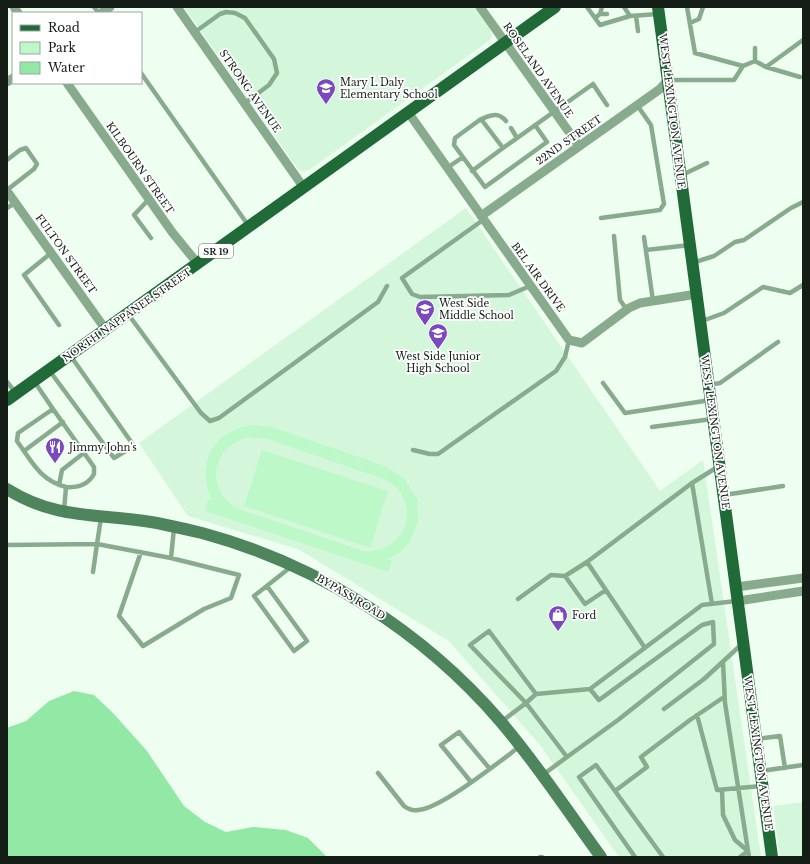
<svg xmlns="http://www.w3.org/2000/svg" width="810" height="864" viewBox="0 0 810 864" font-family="'Libre Baskerville',serif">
<rect width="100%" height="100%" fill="#eefef0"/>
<path fill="#d4f6da" d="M184,7H475L490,29L492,34L490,40L309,170L302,171L298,169Z
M466,208L660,491L703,460L761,857H619L540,745L449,641L298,549L188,516L139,443Z
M803,802V857H780L773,806Z"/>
<path fill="#bcf8c8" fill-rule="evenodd" d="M254,425L271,427L385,466L404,478L417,499L418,522L409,543L398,554L387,559L392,561L388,572L205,511L208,500H212C195,464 213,429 254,425ZM249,437L267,439L387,480C423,503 407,554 363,551L236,508C204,488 212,446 249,437Z
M262,450L388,491L370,548L244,506Z"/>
<path fill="#91e9a5" d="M74,691L94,695L112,712L147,751L184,806L205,822L226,832L253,827L286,830L308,838L327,857H7V728L26,721L49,701Z"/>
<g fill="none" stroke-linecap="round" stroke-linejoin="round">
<path stroke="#88ab8e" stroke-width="4.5" d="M94,7L99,13
M587,7L600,25L630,16L658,14
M624,7L630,16
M687,7L695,53L743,66
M600,14L602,7
M636,16L638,31
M595,18L600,14H607
M690,23L699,19L703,7
M195,32L220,14L226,12L235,13L245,18L274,59L277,73L269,85L245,103
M755,48V61
M766,67L803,40
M141,73L248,225
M668,80H734L743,66L755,61L766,67L800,77
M481,119C492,115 498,112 506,121
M535,125L547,142L485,187L454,145L455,138L481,119L503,148L593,84L607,105
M511,128L517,138
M7,160L20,150L26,148L37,164L34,169L7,190
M447,168L463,157
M472,171L503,148
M682,175L707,163
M149,199L134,215L151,238
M7,208L15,203
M601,218L660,210L664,204L651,125L637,105
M483,220L402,278L412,294L420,297L509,295L530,286
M614,236L620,300L627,310
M644,237L653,301
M646,250L690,245
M51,253L24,275L59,325
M692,263L714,256L735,242L744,240L791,208L803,202
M128,314L201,413L210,421L219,418L378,302L387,286
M702,321L724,313L763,287L790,293L803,285
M49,370L114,458L134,446L70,355
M34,381L53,409L18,433L17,441C32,462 40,480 66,487L64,511
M7,382L15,392
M603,383L625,413L711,400
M709,385L720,383L778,342
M53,409L94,467V474C88,485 78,488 66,487
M652,427L712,419
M413,450L430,454H438L556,371L565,357L569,340
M24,451L63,422
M59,485L62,470L85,452
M724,495L783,486
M7,545L97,544L101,518
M171,558L174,528
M93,572L97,544L171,558L239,575L231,598L204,609L143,646L119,616L141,552
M565,576L585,604L606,590
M267,586L307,641L294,651L254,596L292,566
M518,599L551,575L565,576L587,562
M712,604L692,483L719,466
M645,648L587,562L692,483
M723,662L725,703L749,857
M536,694L526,703L567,757L544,774
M664,709L704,679L742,644
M697,715L717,790L761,786
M501,722L526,703L470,645L489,631L536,694L590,689L702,605L736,601
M756,739L780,736L785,768
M567,757L618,720L714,644L713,622L702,625L599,700L590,689
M761,771L803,765
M378,773L404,806C408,809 413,811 418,810C440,809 499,762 519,747
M471,782L441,745L459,732L490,769
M722,790L723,815L735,840L748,851L740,857
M615,791L596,765L579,777L635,857
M540,857H542
M663,857L615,791L647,767L641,757L690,720L724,697"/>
<path stroke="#88ab8e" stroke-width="9" d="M14,7L18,13
M177,7L304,188
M480,7L579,146
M101,13L110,7
M7,82L13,78
M67,83L172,232L198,264
M408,112L569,340L582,343L629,308L640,303L697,294
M7,191L106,330
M481,216L660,89L668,80
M736,587L803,578
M738,601L803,591"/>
<path stroke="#4f855c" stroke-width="12" d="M7,489C56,520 98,513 151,522C168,525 185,529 202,533C317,564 423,631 501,722C537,764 568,812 601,857"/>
<path stroke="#1f6a37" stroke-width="12" d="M658,7L772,857
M7,400L555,7"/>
</g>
<defs>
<symbol id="school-pin" viewBox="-11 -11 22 30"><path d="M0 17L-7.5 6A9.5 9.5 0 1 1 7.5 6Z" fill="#7c48bf" stroke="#fff"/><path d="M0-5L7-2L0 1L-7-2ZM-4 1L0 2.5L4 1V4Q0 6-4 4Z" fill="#fff"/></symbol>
<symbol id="restaurant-pin" viewBox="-11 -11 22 30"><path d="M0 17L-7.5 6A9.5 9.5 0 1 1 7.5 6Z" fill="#7c48bf" stroke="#fff"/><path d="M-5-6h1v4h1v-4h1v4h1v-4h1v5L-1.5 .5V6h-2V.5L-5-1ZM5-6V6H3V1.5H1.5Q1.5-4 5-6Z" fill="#fff"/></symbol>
<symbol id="shop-pin" viewBox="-11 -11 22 30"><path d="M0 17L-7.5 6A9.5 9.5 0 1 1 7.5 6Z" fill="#7c48bf" stroke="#fff"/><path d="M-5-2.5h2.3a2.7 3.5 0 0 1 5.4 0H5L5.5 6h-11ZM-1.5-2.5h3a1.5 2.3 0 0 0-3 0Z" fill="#fff"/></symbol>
</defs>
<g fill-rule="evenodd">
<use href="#school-pin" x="315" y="77" width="22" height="30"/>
<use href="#school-pin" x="414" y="298" width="22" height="30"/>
<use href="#school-pin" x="427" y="322" width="22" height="30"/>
<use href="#restaurant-pin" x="44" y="436" width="22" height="30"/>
<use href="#shop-pin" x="547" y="604" width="22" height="30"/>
</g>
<g text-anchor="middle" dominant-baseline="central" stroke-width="3.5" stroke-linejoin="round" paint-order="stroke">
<rect fill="#fff" stroke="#5a615c" stroke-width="1" x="199" y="244" width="34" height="14" rx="3"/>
<g font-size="9" font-weight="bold" fill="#141d16">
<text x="216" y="251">SR 19</text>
</g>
<g font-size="10" fill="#141d16" stroke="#fff">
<text transform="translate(538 70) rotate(55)">ROSELAND AVENUE</text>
<text transform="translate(250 91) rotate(55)">STRONG AVENUE</text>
<text transform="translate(672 111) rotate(83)">WEST LEXINGTON AVENUE</text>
<text transform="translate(569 140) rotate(-35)">22ND STREET</text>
<text transform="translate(140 168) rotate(55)">KILBOURN STREET</text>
<text transform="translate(66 254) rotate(54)">FULTON STREET</text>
<text transform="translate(538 277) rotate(54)">BEL AIR DRIVE</text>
<text transform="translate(127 315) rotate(-35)">NORTH NAPPANEE STREET</text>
<text transform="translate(715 432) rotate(82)">WEST LEXINGTON AVENUE</text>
<text transform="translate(351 597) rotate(31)">BYPASS ROAD</text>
<text transform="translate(758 753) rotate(82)">WEST LEXINGTON AVENUE</text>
</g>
<g font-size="10" fill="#141d16" stroke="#fff" text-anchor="start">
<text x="340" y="82">Mary L Daly<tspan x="340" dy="12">Elementary School</tspan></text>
<text x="439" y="303">West Side<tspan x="439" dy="12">Middle School</tspan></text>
<text x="438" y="356" text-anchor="middle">West Side Junior<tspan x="438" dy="12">High School</tspan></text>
<text x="69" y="447">Jimmy John's</text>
<text x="572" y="615">Ford</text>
</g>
</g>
<rect width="810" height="864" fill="none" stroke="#141d16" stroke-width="16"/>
<rect x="12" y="12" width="130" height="72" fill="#ffffff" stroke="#a1a5a2"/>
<rect x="20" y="25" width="20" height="6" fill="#1f6a37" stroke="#a1a5a2"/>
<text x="48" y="32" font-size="12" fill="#141d16">Road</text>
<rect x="20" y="42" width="20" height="12" fill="#bcf8c8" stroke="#a1a5a2"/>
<text x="48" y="52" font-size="12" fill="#141d16">Park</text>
<rect x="20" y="62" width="20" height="12" fill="#91e9a5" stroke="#a1a5a2"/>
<text x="48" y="72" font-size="12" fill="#141d16">Water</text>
</svg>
